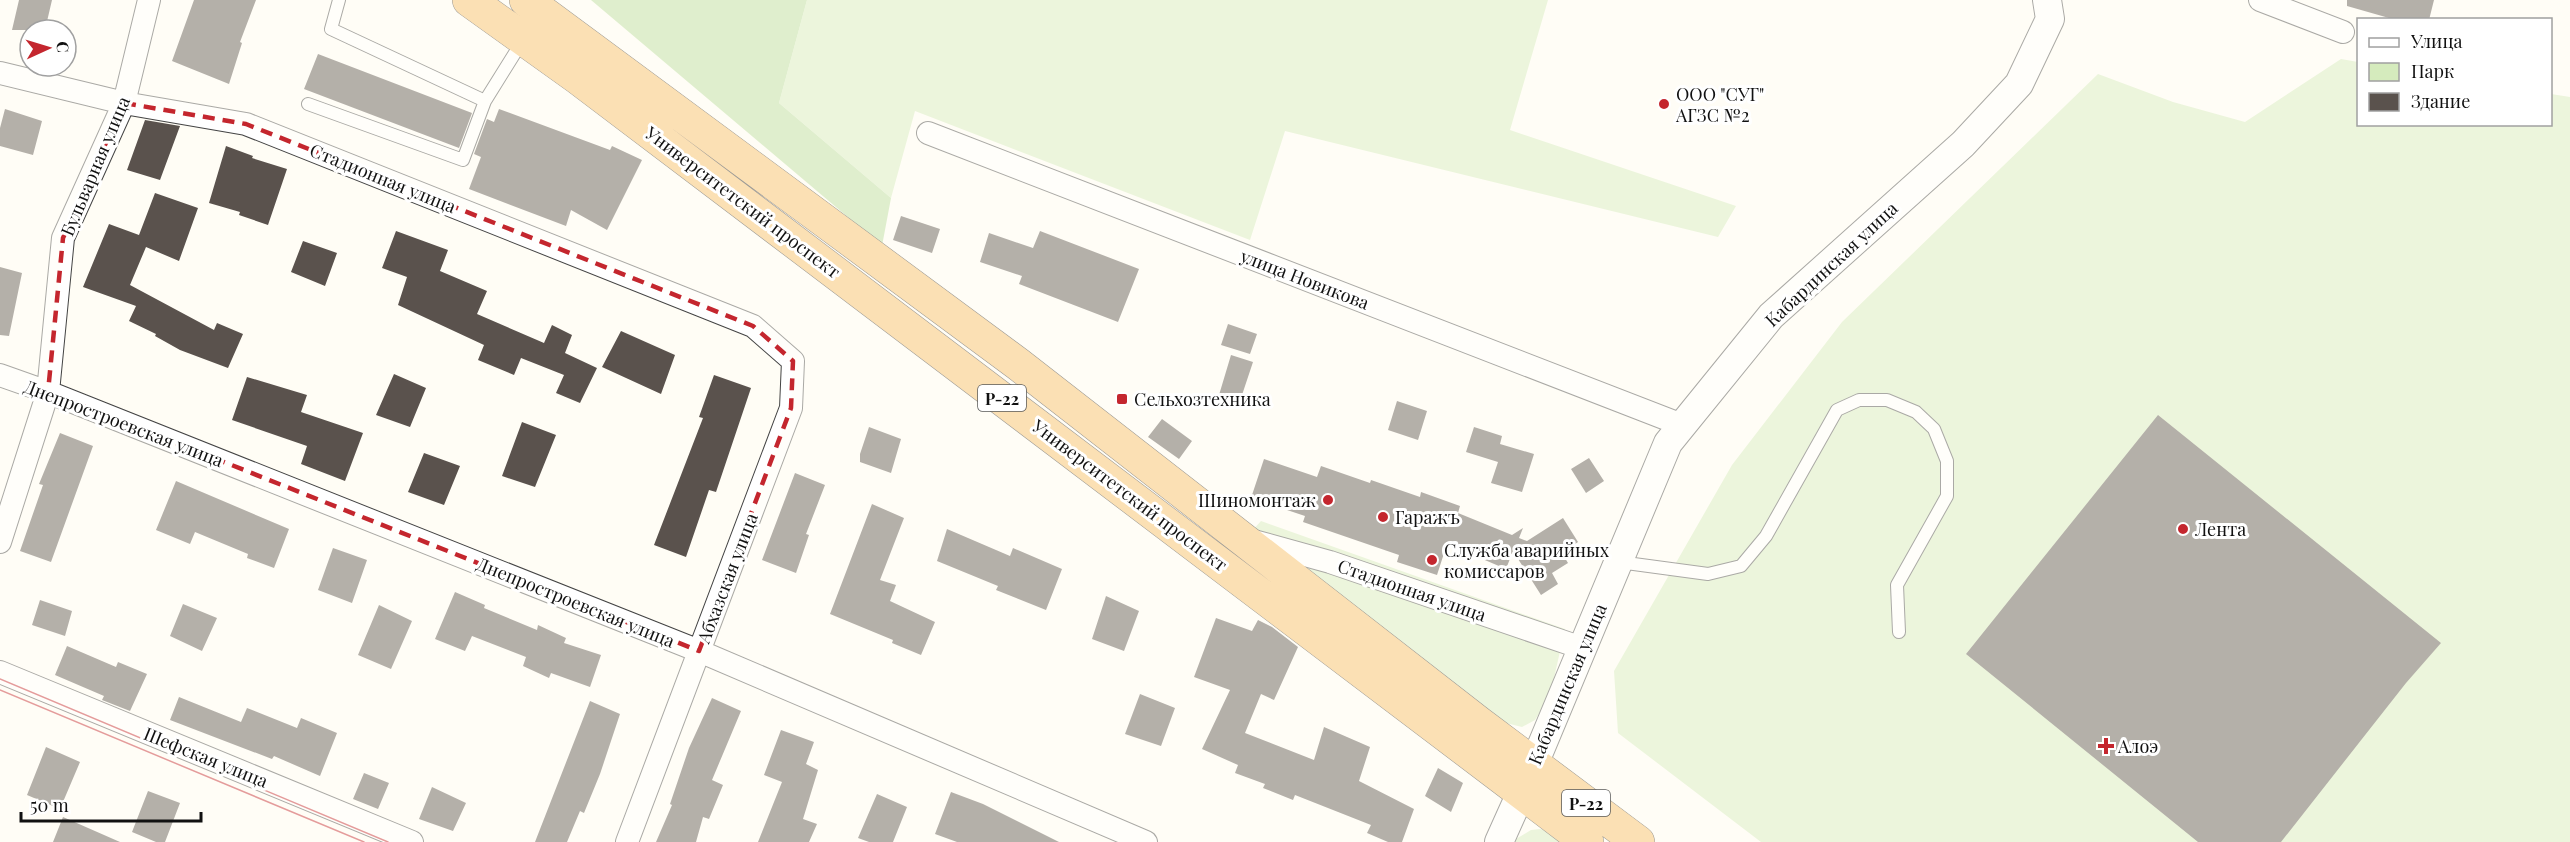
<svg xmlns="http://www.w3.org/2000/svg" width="2570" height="842" viewBox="0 0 2570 842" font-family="'Playfair Display',serif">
<rect width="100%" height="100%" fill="#fffdf5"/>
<path fill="#d5ebbd" d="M807,0H1548L1510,130L1736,206L1718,237L1285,131L1250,240L915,111L891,198L779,103Z
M2341,59L2358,62V124H2550L2551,94L2570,97V842H1761L1618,733L1614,671L1732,465L1842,322L2098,74L2173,102L2245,122Z
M1261,521L1565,629L1550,696L1535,720L1522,727L1498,721L1252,531Z
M1540,829L1554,832L1566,842H1511L1531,830Z"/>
<path fill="#b9dc9c" d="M591,0H807L779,103L891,198L882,246Z"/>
<path fill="#5a524d" d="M19,0H52L45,30H12Z
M194,0H256L240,42L242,43L229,84L172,61Z
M2347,0H2434L2429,20H2396L2347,6Z
M318,54L472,113L459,148L304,89Z
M5,109L42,121L33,155L0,146V128Z
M499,109L610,150L612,146L642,160L607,230L571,210L566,226L469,189L481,157L474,154L487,119L494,122Z
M145,120L180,126L160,180L127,170Z
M226,146L253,156L252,158L287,169L268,225L239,215L240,212L209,203Z
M155,193L198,208L179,261L146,247L130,285L214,330L217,323L243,334L228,368L180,350L155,336L156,334L129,321L136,306L83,287L109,224L139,235Z
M901,216L940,229L932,253L893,240Z
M396,231L448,250L440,271L487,291L477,314L544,343L552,325L572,335L565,353L597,368L580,403L556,393L564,375L521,358L514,375L478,360L484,345L398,305L407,277L382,268Z
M1040,231L1139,269L1118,322L1019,284L1022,276L980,262L989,233L1033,248Z
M303,241L337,253L325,286L291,272Z
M0,267L22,273L9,336L0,335Z
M1228,324L1257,334L1250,354L1221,345Z
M621,331L675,355L661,394L602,367Z
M1231,355L1253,362L1240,401L1219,395Z
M394,374L426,388L410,427L376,415Z
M714,375L751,388L716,492L709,490L686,557L654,545L703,418L699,417Z
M247,377L307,395L301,412L363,433L345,481L301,464L307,446L232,420Z
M1397,401L1427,411L1418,440L1388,430Z
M2158,415L2441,643L2406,683L2281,842H2198L1966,654Z
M1162,419L1192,441L1179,459L1148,437Z
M522,422L556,435L535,487L502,476Z
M869,427L901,439L891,473L860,462V454Z
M1474,427L1502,436L1500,444L1534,454L1522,492L1491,483L1498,462L1466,452Z
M60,433L93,446L51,562L20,551L43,485L39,484Z
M424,453L460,466L444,505L408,492Z
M1589,458L1604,481L1586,493L1571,469Z
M1264,459L1317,477L1321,466L1370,483L1371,480L1420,497L1421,492L1460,506L1458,513L1512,535L1523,528L1519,538L1527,541L1563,518L1578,542L1562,553L1568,563L1552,573L1558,584L1541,595L1513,551L1506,569L1447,544L1437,575L1397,562L1399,555L1303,522L1305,516L1251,498Z
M795,473L825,485L806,534L809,535L796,573L762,560Z
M176,481L289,529L274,568L247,558L248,554L195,532L190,544L156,530Z
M872,504L904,518L880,580L896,585L890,601L935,622L921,655L892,643L893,640L830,614Z
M947,529L1010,556L1013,548L1062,569L1046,610L996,590L998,586L937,561Z
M333,548L367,560L352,603L318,590Z
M455,592L485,605L484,608L537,630L538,625L566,638L564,643L601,655L590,687L551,673L549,678L523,666L526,657L472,636L465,651L435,639Z
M1106,596L1139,611L1124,651L1092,639Z
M40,600L72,611L65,636L32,625Z
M183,604L217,618L202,651L170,636Z
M379,605L412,621L391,669L358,655Z
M1216,618L1252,631L1258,620L1272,627L1298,647L1274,700L1261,694L1245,733L1314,760L1324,727L1370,747L1359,781L1414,809L1402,842H1388L1367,833L1371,825L1295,795L1293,800L1263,788L1265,784L1235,773L1238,765L1202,749L1230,690L1194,677Z
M67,646L116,667L118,662L147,674L130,711L102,700L104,696L55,675Z
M1140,694L1175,708L1161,746L1125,734Z
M179,697L241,722L247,708L297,728L301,718L337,733L320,776L274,756L272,759L170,720Z
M712,698L741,711L712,780L723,785L709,819L703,817L696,842H656L672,805L670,804L689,748Z
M590,701L620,714L600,774L584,813L580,811L567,842H535Z
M781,730L814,742L806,764L818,770L803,819L817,824L809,842H758L782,782L764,775Z
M46,747L80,762L60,809L27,795Z
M1438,768L1463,783L1451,812L1425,796Z
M364,773L389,783L378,809L353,799Z
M432,787L466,803L453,831L419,819Z
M148,791L180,803L165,842H156L132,832Z
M951,792L983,804L1059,842H957L935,834Z
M877,794L907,807L893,842H869L858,838Z
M63,817L120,842H53Z"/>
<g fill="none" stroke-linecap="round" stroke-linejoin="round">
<defs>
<path id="service" d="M339,0L331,29L485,101L523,40
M308,104L463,160L485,101
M1619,562L1708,574L1741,566L1766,536L1837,410L1859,400H1887L1916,412L1934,429L1947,461V496L1897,585L1899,632"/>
<path id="minor" d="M2260,0L2343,32
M0,73L124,103L246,124L753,326L793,361L791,408L627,842
M928,133L1682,425
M0,375L48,392L699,651L1146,842
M1254,541L1330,562L1582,648
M0,542L48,392L63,238L124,103L149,0
M0,672L412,842"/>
<path id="tertiary" d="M1499,842L1534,764L1668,443L1771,316L1963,144L2019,84L2050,19L2047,0"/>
<path id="trunk" d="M469,0L578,78L1587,842
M526,0L1018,364L1479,723L1638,842"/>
</defs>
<use href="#service" stroke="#444" stroke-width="14"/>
<use href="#minor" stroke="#444" stroke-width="24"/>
<use href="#tertiary" stroke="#444" stroke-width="30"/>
<use href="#trunk" stroke="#222" stroke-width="34"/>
<use href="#service" stroke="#fff" stroke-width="12"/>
<use href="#minor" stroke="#fff" stroke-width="22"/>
<use href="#tertiary" stroke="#fff" stroke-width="28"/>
<use href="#trunk" stroke="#f7bc64" stroke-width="33"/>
<path stroke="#c4262e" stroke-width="1.5" d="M0,679L388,842
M0,690L364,842"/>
</g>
<path d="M0 0H2570V842H0ZM124,103L246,124L753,326L793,361L791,408L699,651L48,392L63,238Z" fill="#fffdf5" fill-opacity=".55" fill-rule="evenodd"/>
<path fill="none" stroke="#c4262e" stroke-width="4.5" stroke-dasharray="12 8" stroke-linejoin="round" d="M124,103L246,124L753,326L793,361L791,408L699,651L48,392L63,238Z"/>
<g fill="#c4262e" stroke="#fff" stroke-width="2">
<circle cx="1664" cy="104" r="6"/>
<rect x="1116" y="393" width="12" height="12" rx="3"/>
<circle cx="1328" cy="500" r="6"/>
<circle cx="1383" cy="517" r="6"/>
<circle cx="2183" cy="529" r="6"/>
<circle cx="1432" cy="560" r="6"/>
<path d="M2103 737h6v6h6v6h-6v6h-6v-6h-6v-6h6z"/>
</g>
<g text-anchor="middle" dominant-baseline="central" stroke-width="6" stroke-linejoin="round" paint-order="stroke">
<g fill="#fff" stroke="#585858" stroke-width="1.5">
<rect x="978" y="385" width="48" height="26" rx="4.5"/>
<rect x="1562" y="790" width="48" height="26" rx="4.5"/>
</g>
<g font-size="16" font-weight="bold" fill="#111">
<text x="1002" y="398">Р-22</text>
<text x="1586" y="803">Р-22</text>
</g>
<g font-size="18" fill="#111" stroke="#fff" text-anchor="start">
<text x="1676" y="94">ООО "СУГ"<tspan x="1676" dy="21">АГЗС №2</tspan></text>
<text x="1134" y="399">Сельхозтехника</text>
<text x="1316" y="500" text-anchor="end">Шиномонтаж</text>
<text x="1395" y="517">Гаражъ</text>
<text x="2195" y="529">Лента</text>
<text x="1444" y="550">Служба аварийных<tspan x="1444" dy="21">комиссаров</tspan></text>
<text x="2118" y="746">Алоэ</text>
</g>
<g font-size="18" fill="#111" stroke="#fff">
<text transform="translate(95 166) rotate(-67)">Бульварная улица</text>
<text transform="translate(383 178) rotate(22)">Стадионная улица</text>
<text transform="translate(743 202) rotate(37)">Университетский проспект</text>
<text transform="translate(1831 264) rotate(-43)">Кабардинская улица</text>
<text transform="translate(1305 279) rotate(21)">улица Новикова</text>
<text transform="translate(124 423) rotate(21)">Днепростроевская улица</text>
<text transform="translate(1130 495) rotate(37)">Университетский проспект</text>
<text transform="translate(727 578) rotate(-69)">Абхазская улица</text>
<text transform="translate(1412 590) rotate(19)">Стадионная улица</text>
<text transform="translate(576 602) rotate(22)">Днепростроевская улица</text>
<text transform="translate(1567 684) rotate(-67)">Кабардинская улица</text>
<text transform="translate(206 757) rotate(22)">Шефская улица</text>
</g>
</g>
<rect x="2357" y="18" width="195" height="108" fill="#ffffff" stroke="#a0a0a0" stroke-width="1.5"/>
<rect x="2369" y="38" width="30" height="9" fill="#ffffff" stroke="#a0a0a0" stroke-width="1.5"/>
<text x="2411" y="48" font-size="18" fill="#111111">Улица</text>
<rect x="2369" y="63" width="30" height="18" fill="#d5ebbd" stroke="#a0a0a0" stroke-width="1.5"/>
<text x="2411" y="78" font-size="18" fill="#111111">Парк</text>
<rect x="2369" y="93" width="30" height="18" fill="#5a524d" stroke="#a0a0a0" stroke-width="1.5"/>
<text x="2411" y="108" font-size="18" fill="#111111">Здание</text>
<g transform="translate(48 48) rotate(86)"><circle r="28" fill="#ffffff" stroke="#a0a0a0" stroke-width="1.5"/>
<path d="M0-4.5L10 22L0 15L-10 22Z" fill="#c4262e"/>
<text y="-9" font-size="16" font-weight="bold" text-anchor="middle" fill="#111111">С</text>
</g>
<path d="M21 812v9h180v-9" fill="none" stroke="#111111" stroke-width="3"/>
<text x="30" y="812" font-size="18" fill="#111111" stroke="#ffffff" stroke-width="4.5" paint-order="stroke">50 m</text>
</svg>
